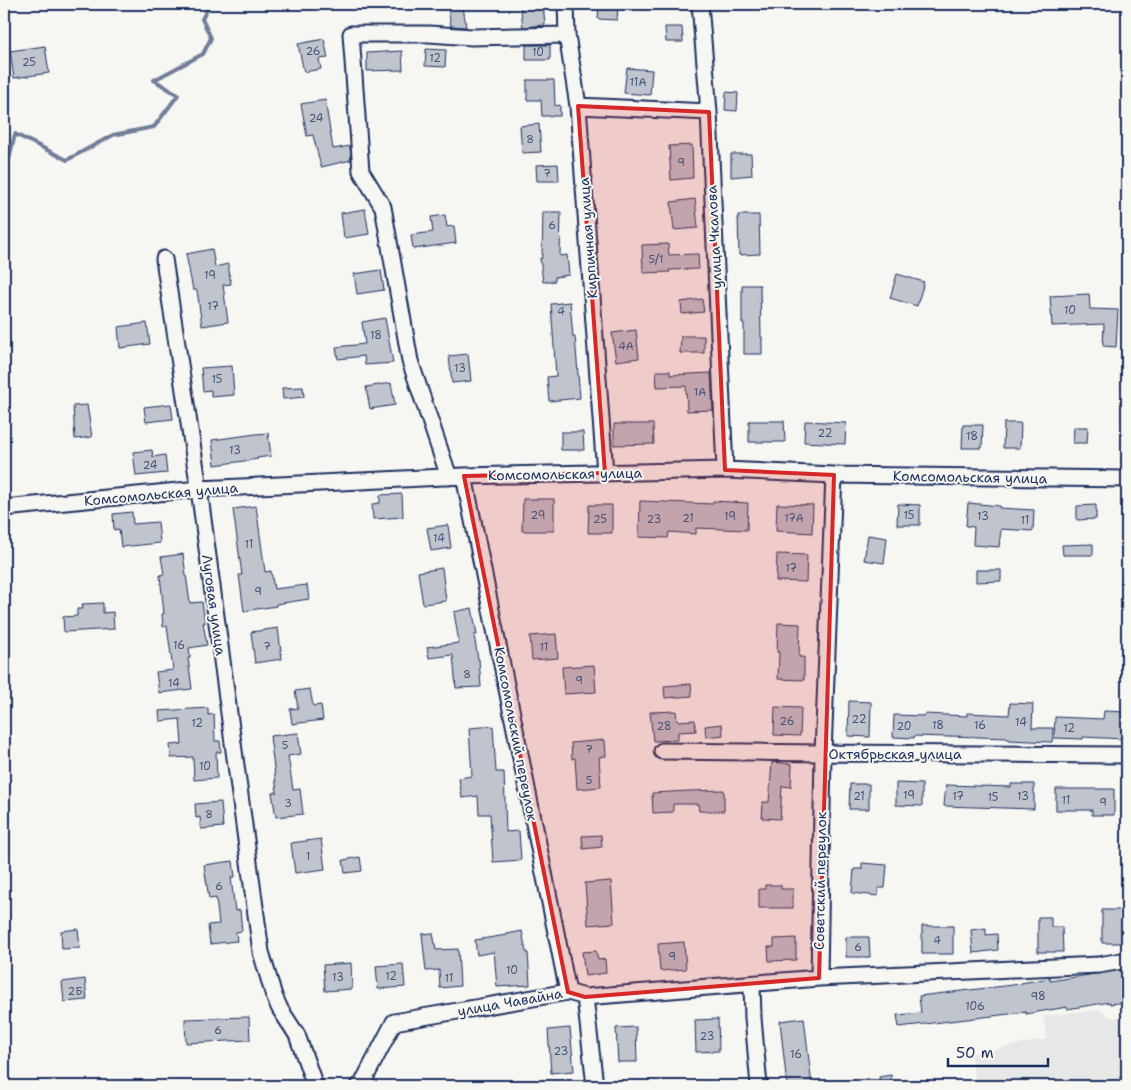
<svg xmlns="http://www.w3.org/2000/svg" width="1131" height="1090" viewBox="0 0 1131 1090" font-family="'Shantell Sans',sans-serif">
<rect width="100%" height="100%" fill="#f6f6f2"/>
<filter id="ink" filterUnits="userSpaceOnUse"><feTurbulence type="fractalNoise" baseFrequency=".02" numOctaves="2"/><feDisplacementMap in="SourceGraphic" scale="10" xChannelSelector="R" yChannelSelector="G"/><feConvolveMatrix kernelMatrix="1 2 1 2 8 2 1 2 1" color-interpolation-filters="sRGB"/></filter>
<g filter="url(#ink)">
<path fill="#e6e7e7" d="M1099,1010L1112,1018L1127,1016V1086H977L970,1054L1047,1039L1043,1016Z"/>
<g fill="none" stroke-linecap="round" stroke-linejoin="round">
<path stroke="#717e99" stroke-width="4" d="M4,177L5,176L15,134L67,160L113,135L154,127L178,95L154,80L203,54L211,38L202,19L210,4"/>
</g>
<path fill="#c0c4cd" stroke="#1b2f5e" d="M520,4H543L545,25L523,27Z
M599,4L618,5L617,20L598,19Z
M463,6L466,27L451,26L448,8Z
M665,27H682L683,42H666Z
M324,39L328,58L319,59L321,69L304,72L298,44Z
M526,45H550V60H526Z
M45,46L49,73L14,78L10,51Z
M426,49L446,50L445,67L425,66Z
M402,51L403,70L367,71V53Z
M627,68L652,70L650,95L624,93Z
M527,80H554L555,106L560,105V116H542L541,100H527Z
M726,92L738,93L737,111L725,110Z
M325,100L333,149L350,146L351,160L321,167L313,135L307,136L301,104Z
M539,124L541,152L522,153L520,126Z
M692,145L693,178L671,180L669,146Z
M731,154H751L752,175L731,177Z
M558,164L559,181H537L536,165Z
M695,199L698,228L674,230L671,202Z
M365,209L369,234L344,238L341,213Z
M543,212H561L560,256L567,255L569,275L555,277V281L543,282L540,258H542Z
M445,215L447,227L454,226L456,243L413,249L411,235L433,232L431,217Z
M738,215H759L760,254L739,255Z
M668,244L669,255L698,254L699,269L669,270L670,272L643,273L642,245Z
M212,249L215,267L228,264L231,284L223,285L228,322L202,326L197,290H193L186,254Z
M381,270L384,290L357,294L354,274Z
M897,274L924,282L917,306L890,298Z
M742,285H760L761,337H762V354H744V323H742Z
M1089,294L1090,309L1118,310L1116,347L1103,346L1104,324L1052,326L1050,296Z
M702,299L704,312L682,314L681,302Z
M570,302L573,337H575L580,398L549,401L547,377L556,376L551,304Z
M385,318L393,363L365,365L364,356L338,359L336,347L365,344L362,322Z
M147,323L150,344L120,348L118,327Z
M636,330L639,358L616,361L612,333Z
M681,336H704V353H680Z
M468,354L471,381L452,383L449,356Z
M232,366L234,395L211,397V390L203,391L201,368Z
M656,371H670V375L711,373L713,410L687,411L686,386L657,387Z
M391,383L395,405L370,409L366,387Z
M303,387L304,397L283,399L282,388Z
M171,404L173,419L146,422L144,407Z
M87,405L92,437L75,439L73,406Z
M749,421H784L785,442H749Z
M805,421L846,423L845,444L804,442Z
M1004,423H1021L1020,448H1003Z
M614,424H653L654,444L614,445Z
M963,425H983L982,448H962Z
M1074,427H1088L1087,443H1073Z
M561,432H583L584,450H561Z
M268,433L271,456L257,458L258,459L215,465L212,440L256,434Z
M152,450L153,457L165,455L167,473L136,476L133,452Z
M402,494L403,517L373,519L372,504L380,503V495Z
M523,499H554V531H522Z
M640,501L713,504V501L748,503L747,530L696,528V534L669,532L668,538L639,537Z
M968,503L1000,506L999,508L1034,510L1033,531L1001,529L999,547L973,545L974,527L966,526Z
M777,504L813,505L812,533L776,531Z
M898,504L920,505V525H897Z
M589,505H612V533H588Z
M1096,505V519L1077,520V506Z
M256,506L265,572L271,571L274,589L307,585L309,599L276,604V606L244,611L239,575H242L233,509Z
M132,512L133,524L158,522L160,543L121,547L119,529L114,530L113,514Z
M448,525L451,548L431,551L427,528Z
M868,535L887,538L884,563L864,560Z
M1093,544V555H1063L1062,545Z
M183,554L190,603L202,602L205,623H203L207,645L189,648L190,658H188L192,689L159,693L156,672L173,670L167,626L163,627L162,614H164L160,575L164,574L161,557Z
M777,554L807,555L806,582L776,581Z
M442,568L446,601L423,604L418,572Z
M976,570H1001V581L976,582Z
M103,603V613L113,612L114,629L64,632L63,617L77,616V609H83L82,604Z
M472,608L477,635H474L478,659H479L481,687L456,688L453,655L429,658L427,647L459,643L454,612Z
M778,623L800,624L799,657H804V680L778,679L779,652H777Z
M278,628L282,659L255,663L251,632Z
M556,634L558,658L532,660L530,636Z
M594,665L596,692L564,694L562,667Z
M691,684L692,696L665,698L664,686Z
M310,689L313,706L321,705L323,720L292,724L290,709L298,708L295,691Z
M849,701L871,702L870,737L848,736Z
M1010,703L1033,704L1032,728H1053L1052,742L1008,740V738L950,736V737L914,736V738L893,737L894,715L925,716V714L967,716V713L1009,715Z
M775,707L801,708L800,736L774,735Z
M208,708V715L214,714L215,741H220L221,752H216L217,778L194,780L193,757L171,758L170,745L182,744L180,719L160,721L159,711Z
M676,711L677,721L695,720L696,731L678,732V740L653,741L650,712Z
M1104,711L1126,712L1125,739L1083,737V739L1054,738L1055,717L1103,719Z
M722,724L723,735L706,737L705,726Z
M493,726L496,772H504L506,832L519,831L521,860L493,862L490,814H479L478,796L462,798L459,778L472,776L469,728Z
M298,733L301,754L288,756L293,790L300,789L303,814L276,817L272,793L277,792L270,736Z
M605,740L606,756L599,757L601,787L577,789L575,758L572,759L571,743Z
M772,762L792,764L791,787L782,786L780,819L762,818L763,802H769Z
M896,783L922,784V806L896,805Z
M850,784H869V809H849Z
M1011,784H1034V809L944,806L946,785L1011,787Z
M1056,789H1114V815H1092V810H1056Z
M724,790V811H699L698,804H673V812L653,813L652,793L689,791Z
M221,802L223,827L201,829L200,817L196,818L195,804Z
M601,835L602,847L583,849L582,836Z
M321,839L325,869L295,873L291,843Z
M360,857L362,871L345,873L343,860Z
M233,861L235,877H231L235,911L240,910L242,931L236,932L237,941L210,944L208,925L219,924L216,898L209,899L204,865Z
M862,863L887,865L885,888H878V896L852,893L854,869H862Z
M611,881L614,923L588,925L585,883Z
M765,885H781V889H793V908H759V889H765Z
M1102,910H1127V943H1102Z
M1038,917H1051V927H1062L1063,952H1038Z
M922,926H953V954H922Z
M986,928V935L997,934L998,950L973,953L971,930Z
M78,929L80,948L62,949L61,931Z
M522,931L526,952H528L530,985L497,987L494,952L477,955L475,940L507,935V934Z
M433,933L436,950L458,949L460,986L440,988L439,970L426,971L422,934Z
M846,937H869L870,957H846Z
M796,938V960L769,961L768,947H774V939Z
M684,942L686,969L660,971L658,944Z
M596,951L598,960L605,959L606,973L585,976L582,952Z
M351,963L352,989L325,991L323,965Z
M403,964L405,987L378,989L376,966Z
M1127,969V1002L1110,1004V1002L1067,1009V1007L1026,1014V1012L899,1027L897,1015L921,1013L919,996L1021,984V983L1050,978V981Z
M85,979L87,1000L64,1002L62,982Z
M249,1017L250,1040L186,1043L185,1019Z
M804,1018L812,1086H787L780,1021Z
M718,1019L719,1051L696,1052L695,1020Z
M636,1027L637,1062H618L616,1028Z
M570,1028L574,1071L551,1073L548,1030Z
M891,1075L892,1086H880L879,1077Z"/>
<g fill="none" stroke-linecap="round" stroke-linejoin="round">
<defs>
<path id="street" d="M566,4L567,35L578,106L605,473
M700,4L709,112L725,470
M578,106L709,112
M164,259L199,489L261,952L274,996L280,1009L297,1035L315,1086
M464,476L568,992
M449,477L410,361L383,207L361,171L351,34H429L472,37L567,35
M4,508L199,489L464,476L725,470L834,475L1127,479
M662,751L823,753L1127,755
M819,978L823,753L834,475
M752,984L753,1018L759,1086
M585,997L595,1086
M359,1086L362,1084L394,1022L568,992L585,997L819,978L1099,965L1127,960"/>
</defs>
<use href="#street" stroke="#1b2f5e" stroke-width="19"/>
<use href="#street" stroke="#f6f6f2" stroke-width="15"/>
</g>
</g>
<path fill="#d62828" fill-opacity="0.2" stroke="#d62828" stroke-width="4" stroke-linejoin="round" d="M578,106L709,112L725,470L834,475L819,978L585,997L568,992L464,476L605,473Z"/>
<g text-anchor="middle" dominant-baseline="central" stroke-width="4" stroke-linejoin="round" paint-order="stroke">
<g font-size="11" fill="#44547a">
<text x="313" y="51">26</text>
<text x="538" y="52">10</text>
<text x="435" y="58">12</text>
<text x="29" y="62">25</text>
<text x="638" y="82">11А</text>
<text x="316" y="118">24</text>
<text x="530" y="139">8</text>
<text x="681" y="162">9</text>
<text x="547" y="173">7</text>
<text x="552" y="225">6</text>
<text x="656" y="259">5/1</text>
<text x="210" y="275">19</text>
<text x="213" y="306">17</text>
<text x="1070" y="310">10</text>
<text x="561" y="311">4</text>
<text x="376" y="335">18</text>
<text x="626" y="346">4А</text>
<text x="460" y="368">13</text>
<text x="217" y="379">15</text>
<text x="700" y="392">1А</text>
<text x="825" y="433">22</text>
<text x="972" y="436">18</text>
<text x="235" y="450">13</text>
<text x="150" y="465">24</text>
<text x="538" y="515">29</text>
<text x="909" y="515">15</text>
<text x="730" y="516">19</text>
<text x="983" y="516">13</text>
<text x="688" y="518">21</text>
<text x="794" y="518">17А</text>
<text x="600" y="519">25</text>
<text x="654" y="519">23</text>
<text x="1025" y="520">11</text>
<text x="439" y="538">14</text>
<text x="249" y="544">11</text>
<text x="791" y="568">17</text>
<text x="258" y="591">9</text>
<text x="179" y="645">16</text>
<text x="267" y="646">7</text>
<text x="544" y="647">11</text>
<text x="467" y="674">8</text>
<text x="579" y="680">9</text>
<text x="174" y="683">14</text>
<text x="859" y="719">22</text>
<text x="787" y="721">26</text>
<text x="1021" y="722">14</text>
<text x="197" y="723">12</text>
<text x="938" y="725">18</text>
<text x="980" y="725">16</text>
<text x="664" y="726">28</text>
<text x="904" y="726">20</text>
<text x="1069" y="728">12</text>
<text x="285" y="745">5</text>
<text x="589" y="749">7</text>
<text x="205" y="766">10</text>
<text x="589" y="780">5</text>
<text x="909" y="795">19</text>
<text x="859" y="796">21</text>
<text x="958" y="796">17</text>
<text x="1023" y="796">13</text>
<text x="993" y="797">15</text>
<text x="1066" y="800">11</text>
<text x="1103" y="802">9</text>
<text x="288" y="803">3</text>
<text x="209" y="814">8</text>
<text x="308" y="856">1</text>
<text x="219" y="886">6</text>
<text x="937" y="940">4</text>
<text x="858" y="947">6</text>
<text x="672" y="956">9</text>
<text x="512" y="970">10</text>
<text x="391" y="976">12</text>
<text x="338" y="977">13</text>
<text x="449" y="978">11</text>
<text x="75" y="991">2Б</text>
<text x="1038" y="996">98</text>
<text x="975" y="1006">106</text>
<text x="218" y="1030">6</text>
<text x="707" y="1036">23</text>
<text x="561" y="1051">23</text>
<text x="796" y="1054">16</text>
</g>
<g font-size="14" fill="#1b2f5e" stroke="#f6f6f2">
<text transform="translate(714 237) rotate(-93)">улица Чкалова</text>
<text transform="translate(588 238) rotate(-94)">Кирпичная улица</text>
<text transform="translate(565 474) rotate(-1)">Комсомольская улица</text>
<text transform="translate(970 477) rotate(1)">Комсомольская улица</text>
<text transform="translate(161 494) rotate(-5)">Комсомольская улица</text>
<text transform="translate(214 605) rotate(82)">Луговая улица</text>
<text transform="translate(516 734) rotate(79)">Комсомольский переулок</text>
<text x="895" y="754">Октябрьская улица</text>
<text transform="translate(820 881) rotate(-89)">Советский переулок</text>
<text transform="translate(510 1002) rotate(-10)">улица Чавайна</text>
</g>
</g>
<rect width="1131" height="1090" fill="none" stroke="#f6f6f2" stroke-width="20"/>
<rect x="10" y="10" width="1111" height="1070" fill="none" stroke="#1b2f5e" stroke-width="2" filter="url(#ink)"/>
<path d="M948 1058v8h100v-8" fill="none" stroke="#1b2f5e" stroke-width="2.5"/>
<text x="956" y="1058" font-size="15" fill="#1b2f5e" stroke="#f6f6f2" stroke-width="4" paint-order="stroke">50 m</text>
</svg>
